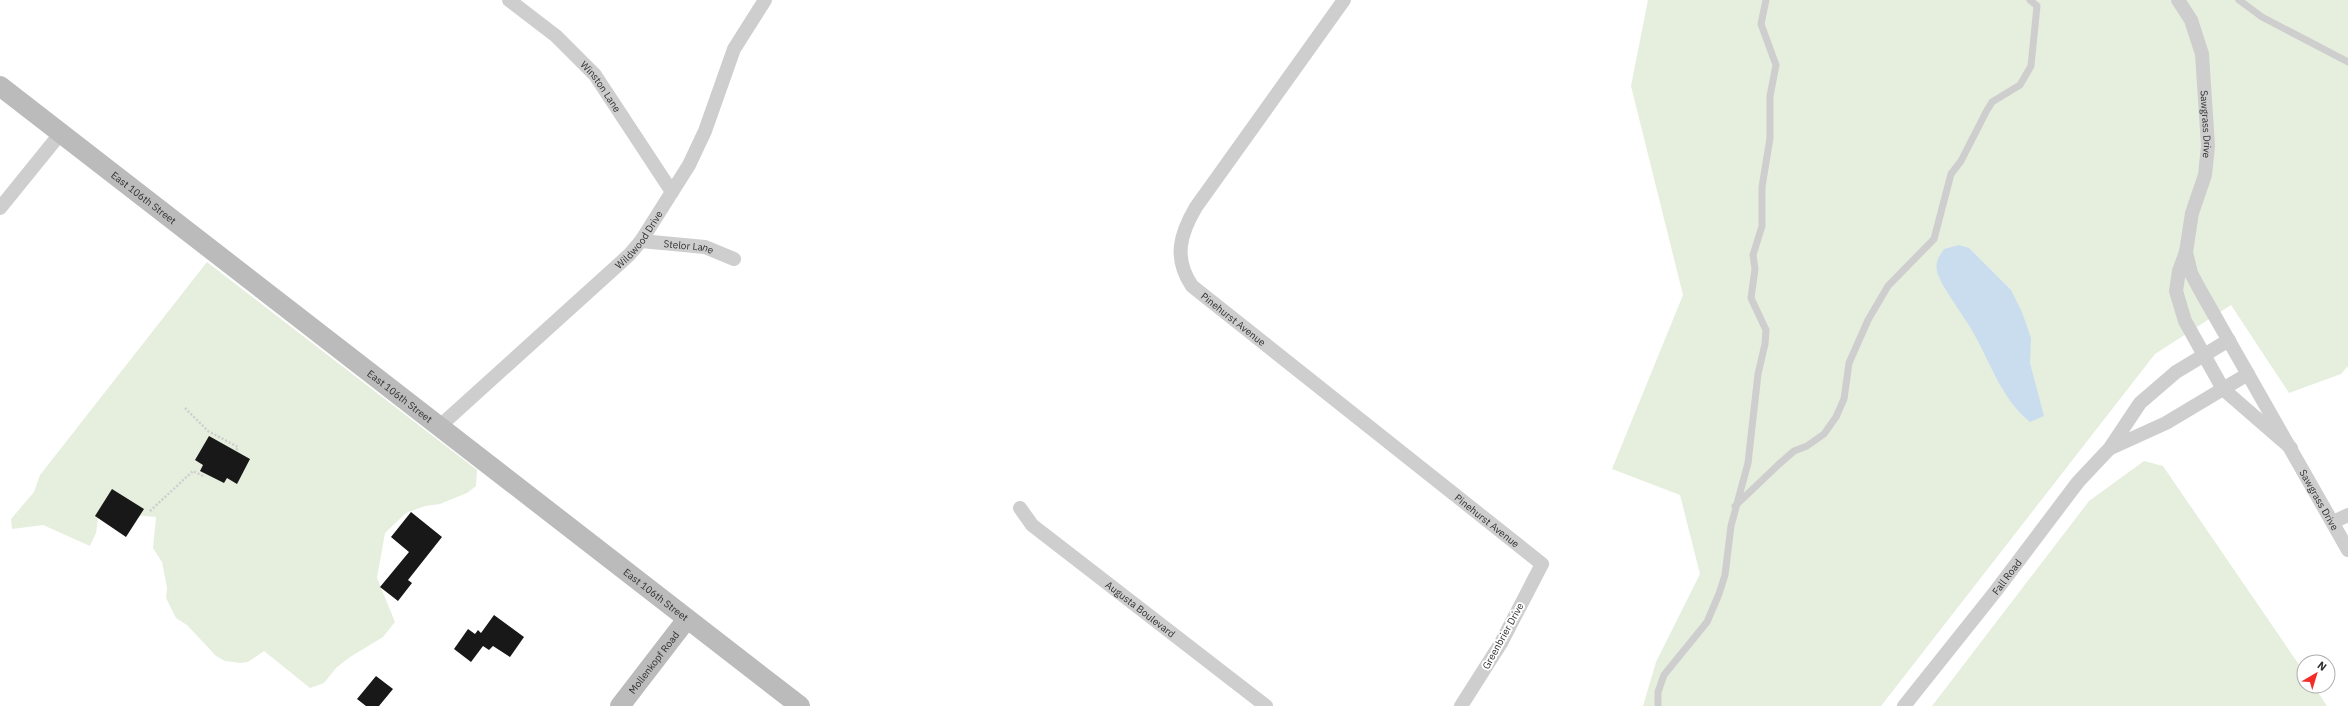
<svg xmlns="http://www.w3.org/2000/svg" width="2348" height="706" viewBox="0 0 2348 706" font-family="'IBM Plex Sans',sans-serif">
<rect width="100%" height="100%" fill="#fff"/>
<path fill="#e6efde" d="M1648,0H2348V366L2341,374L2289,393L2231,305L2155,354L1881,706H1643L1656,662L1700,574L1680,495L1612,469L1683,295L1631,86Z
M207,262L477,470L476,486L467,493L440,504L425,506L406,513L385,533L377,578L395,622L383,637L350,657L336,668L324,683L310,688L264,651L248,662L241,663L225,661L216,656L187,625L176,618L166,598L167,588L162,562L153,548L156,517L99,512L96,533L90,546L43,525L12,529L11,519L34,492L40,475Z
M2144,461L2163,466L2304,672V686H2314L2327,706H1932L2089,501Z"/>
<path fill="#c9ddef" d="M1959,245L1969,248L2011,290L2022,312L2031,338L2030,363L2044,416L2030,422C2000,398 1989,358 1970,327C1963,315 1939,283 1937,271C1935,262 1939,256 1944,249Z"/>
<path fill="#181818" d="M209,436L250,459L237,484L227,478L224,483L200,471L203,465L195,460Z
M112,489L144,509L126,537L95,516Z
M411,512L442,537L408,580L412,583L398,601L380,587L409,552L391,537Z
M494,615L524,637L510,657L493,646L489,650L483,646L471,662L454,649L468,629L475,634L478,630L481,633Z
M376,676L393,689L379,706H366L357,699Z"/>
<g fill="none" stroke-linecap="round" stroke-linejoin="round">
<path stroke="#cecece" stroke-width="2.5" stroke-dasharray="2 2" stroke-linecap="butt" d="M185,408L208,431L238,447L236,451
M150,511L193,471L203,476"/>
<path stroke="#cecece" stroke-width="7" d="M2239,0L2262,17L2348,62
M1735,506L1778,465L1794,451L1807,446L1824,434L1836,417L1844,399L1849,363L1868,320L1888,286L1934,239L1951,174L1961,161L1986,112L1992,102L2020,85L2031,66L2037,6L2030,0
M1658,706V692L1664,675L1707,622L1719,594L1725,575L1731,526L1748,463L1758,374L1765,344L1766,330L1751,298L1755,269L1753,255L1762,226V187L1770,138V96L1776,65L1761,24L1766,0"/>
<g stroke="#cecece" stroke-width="14">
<path id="s1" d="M509,0L556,36L595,75L672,192"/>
<path id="s2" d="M1344,0L1196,207C1180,234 1173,258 1192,286L1542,564L1501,643L1461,706"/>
<path id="s3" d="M2178,0L2191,20L2202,54L2208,146L2205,175L2192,213L2186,252L2179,271L2176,291L2185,321L2223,389L2291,448"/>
<path d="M0,208L60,134"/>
<path id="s4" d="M641,241L705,247L734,259"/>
<path id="s5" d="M2186,252L2191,273L2200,290L2348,550"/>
<path id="s6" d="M440,426L629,255L641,241L689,165L705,131L734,49L765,0"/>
<path d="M2111,448L2166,423L2248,374"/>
<path id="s7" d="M1020,508L1032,525L1266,706"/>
<path d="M2333,522L2348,515"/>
<path id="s8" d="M1904,706L1995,592L2078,482L2110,448L2140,403L2176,372L2229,340"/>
</g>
<g stroke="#bbb" stroke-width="20">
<path id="s9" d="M0,86L800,706"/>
<path id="s10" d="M620,706L687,619"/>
</g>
</g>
<g text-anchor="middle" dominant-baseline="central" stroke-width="4" stroke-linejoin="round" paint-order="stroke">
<g font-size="10" fill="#313131" stroke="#fff">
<text stroke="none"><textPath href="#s1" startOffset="127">Winston Lane</textPath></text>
<text stroke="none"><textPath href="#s3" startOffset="130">Sawgrass Drive</textPath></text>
<text stroke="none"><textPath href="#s9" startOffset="182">East 106th Street</textPath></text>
<text stroke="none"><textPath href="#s6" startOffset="273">Wildwood Drive</textPath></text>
<text stroke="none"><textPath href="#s4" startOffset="48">Stelor Lane</textPath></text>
<text stroke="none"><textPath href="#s2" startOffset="392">Pinehurst Avenue</textPath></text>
<text stroke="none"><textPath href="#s9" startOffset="506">East 106th Street</textPath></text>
<text stroke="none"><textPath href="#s5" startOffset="282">Sawgrass Drive</textPath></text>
<text stroke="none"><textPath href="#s2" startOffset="716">Pinehurst Avenue</textPath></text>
<text stroke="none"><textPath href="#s8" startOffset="165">Fall Road</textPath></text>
<text stroke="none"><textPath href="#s9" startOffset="830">East 106th Street</textPath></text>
<text stroke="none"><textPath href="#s7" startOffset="158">Augusta Boulevard</textPath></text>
<text transform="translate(1503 636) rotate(-61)">Greenbrier Drive</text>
<text stroke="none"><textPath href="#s10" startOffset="55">Mollenkopf Road</textPath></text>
</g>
</g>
<g transform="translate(2316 674) rotate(38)"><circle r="19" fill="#ffffff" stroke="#adadad"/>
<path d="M0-3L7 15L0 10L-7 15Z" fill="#f32c28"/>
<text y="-6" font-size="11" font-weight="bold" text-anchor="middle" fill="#313131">N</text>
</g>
</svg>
